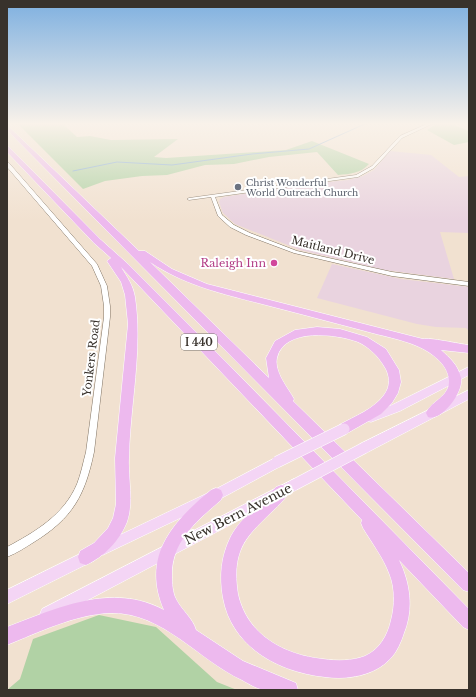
<svg xmlns="http://www.w3.org/2000/svg" width="476" height="697" viewBox="0 0 476 697" font-family="'Libre Baskerville',serif">
<rect width="100%" height="100%" fill="#f1e1d0"/>
<path fill="#e9d3df" d="M390,151L431,155L459,177L469,176V233L440,232L454,279L385,270L300,250L235,224L223,213L219,202L220,199L224,197L300,185L348,180L363,176L374,170Z
M332,264L401,279L469,287V331L466,328L436,327L417,324L317,298Z"/>
<path fill="#b1d2a5" d="M17,123H69L64,125L77,137L90,136L111,140L178,139L154,157L166,158L286,150L312,141L369,164C361,173 350,174 338,175L317,152L269,157L234,164L205,165L167,175L142,176L105,181L83,189Z
M438,123H449L469,131V142L454,145L427,130Z
M99,615L156,627L217,682L237,690H7L20,679L33,639Z"/>
<g fill="none" stroke-linecap="round" stroke-linejoin="round">
<path stroke="#7faad3" stroke-width="1" d="M73,171L117,162L172,165L252,154L309,149L367,123"/>
<defs>
<path id="minor" d="M429,123H434L402,138L374,168L358,177L215,197L222,215L234,225L250,233L297,251L392,272L469,282V286L392,276L294,253L246,235L230,227L218,216L211,197L189,200L187,199L189,198L356,175L372,166L400,136Z"/>
<path id="tertiary" d="M7,163H9L97,264L107,286L110,306V317L94,452C85,495 73,518 34,542C26,547 17,553 7,557V547C35,532 64,515 77,484C81,474 83,463 86,452L104,317V306L101,286L92,266L7,167Z"/>
<path id="primary" d="M469,367V375L400,411L371,422L367,421L366,418L367,415L392,405Z
M469,390V399L368,452L364,453L360,452L359,448L360,444Z
M277,457L281,458L283,462L281,466L220,499L107,553L103,555L99,553L97,549L99,545L212,491Z
M294,479L298,481L300,485L298,489L52,619L47,621L42,619L40,614L42,609Z
M90,549L95,550L96,555L95,560L7,604V590Z"/>
<path id="motorway" d="M7,125L139,251H145L172,269L207,284L423,339C428,337 460,344 469,345V353L441,350C450,358 458,365 461,378C464,392 441,422 428,417L426,413C432,400 450,397 449,380C448,364 431,352 417,346C401,339 382,336 365,331C331,322 297,313 262,304C223,294 184,285 150,262L269,378L266,358L275,341L295,330L317,327L340,329L367,337L386,349L399,370L401,382L398,393L392,403L381,414L344,435L339,433L338,429L339,425C355,416 374,409 384,395C391,386 390,375 384,366C378,356 369,347 358,342C337,334 284,327 277,358C274,372 288,388 294,399L293,401L469,573V592L463,590L7,130Z
M7,146L9,147L100,239L128,264L229,365L469,609V630L463,627L399,560C410,583 414,608 404,633C401,642 397,652 390,659C374,676 347,680 325,677C278,672 232,647 223,598C219,576 221,556 231,536C241,517 262,503 276,487L281,485L286,487L288,492L286,497C272,514 247,531 240,552C235,565 236,581 238,594C247,635 284,655 323,659C337,661 352,661 365,656C379,650 388,635 391,620C395,605 395,587 389,573C383,557 372,543 363,528L361,523L362,520L121,267C127,277 133,285 135,297C143,350 130,405 129,458C128,479 134,502 127,522C120,540 104,557 86,565L80,563L78,557L80,551L94,543L108,528L113,518L116,504L115,458L128,324L125,295L121,282L107,261L111,258L94,243L7,152Z
M216,488L221,490L223,495L221,500C199,519 173,540 172,572C172,580 172,589 175,597C180,609 193,618 196,630L243,661L296,683L298,690C288,690 275,692 265,690C257,689 249,684 242,680C197,659 162,611 109,613C74,615 39,632 7,645V627C57,608 112,582 164,610C141,557 172,522 211,490Z"/>
</defs>
<use href="#minor" stroke="#807363" stroke-width="1"/>
<use href="#tertiary" stroke="#807363" stroke-width="1"/>
<use href="#primary" stroke="#fff" stroke-width="1"/>
<use href="#motorway" stroke="#fff" stroke-width="1"/>
<use href="#minor" fill="#fff" fill-rule="evenodd"/>
<use href="#tertiary" fill="#fff" fill-rule="evenodd"/>
<use href="#primary" fill="#f4d5f5" fill-rule="evenodd"/>
<use href="#motorway" fill="#edb9ee" fill-rule="evenodd"/>
<defs>
<path id="primary-bridge" d="M277,462L344,429
M294,485L364,448"/>
</defs>
<use href="#primary-bridge" stroke="#fff" stroke-width="12" stroke-linecap="butt"/>
<use href="#primary-bridge" stroke="#f4d5f5" stroke-width="11"/>
</g>
<linearGradient id="sky" x2="0" y2="1"><stop stop-color="#7eb0e0"/><stop offset="0.56" stop-color="#f9f2ea"/><stop offset="1" stop-color="#f9f2ea" stop-opacity="0"/></linearGradient>
<rect width="476" height="221" fill="url(#sky)"/>
<circle fill="#6b7280" stroke="#fff" stroke-width="1.5" cx="238" cy="187" r="4"/>
<circle fill="#d1479c" stroke="#fff" stroke-width="1.5" cx="274" cy="263" r="4"/>
<g text-anchor="middle" dominant-baseline="central" stroke-width="4" stroke-linejoin="round" paint-order="stroke">
<g font-size="9" fill="#5b616d" stroke="#fff" text-anchor="start">
<text x="246" y="182">Christ Wonderful<tspan x="246" dy="10">World Outreach Church</tspan></text>
</g>
<rect fill="#fff" stroke="#74706b" stroke-width="1" x="181" y="334" width="36" height="16" rx="3"/>
<g font-size="10" font-weight="bold" fill="#38322c">
<text x="199" y="342">I 440</text>
</g>
<g font-size="11" fill="#38322c" stroke="#fff">
<text transform="translate(333 250) rotate(14)">Maitland Drive</text>
<text transform="translate(91 358) rotate(-83)">Yonkers Road</text>
</g>
<g font-size="11" fill="#b23c85" stroke="#fff" text-anchor="end">
<text x="266" y="263">Raleigh Inn</text>
</g>
<g font-size="13" fill="#38322c" stroke="#fff">
<text transform="translate(238 514) rotate(-27)">New Bern Avenue</text>
</g>
</g>
<rect width="476" height="697" fill="none" stroke="#38322c" stroke-width="16"/>
</svg>
